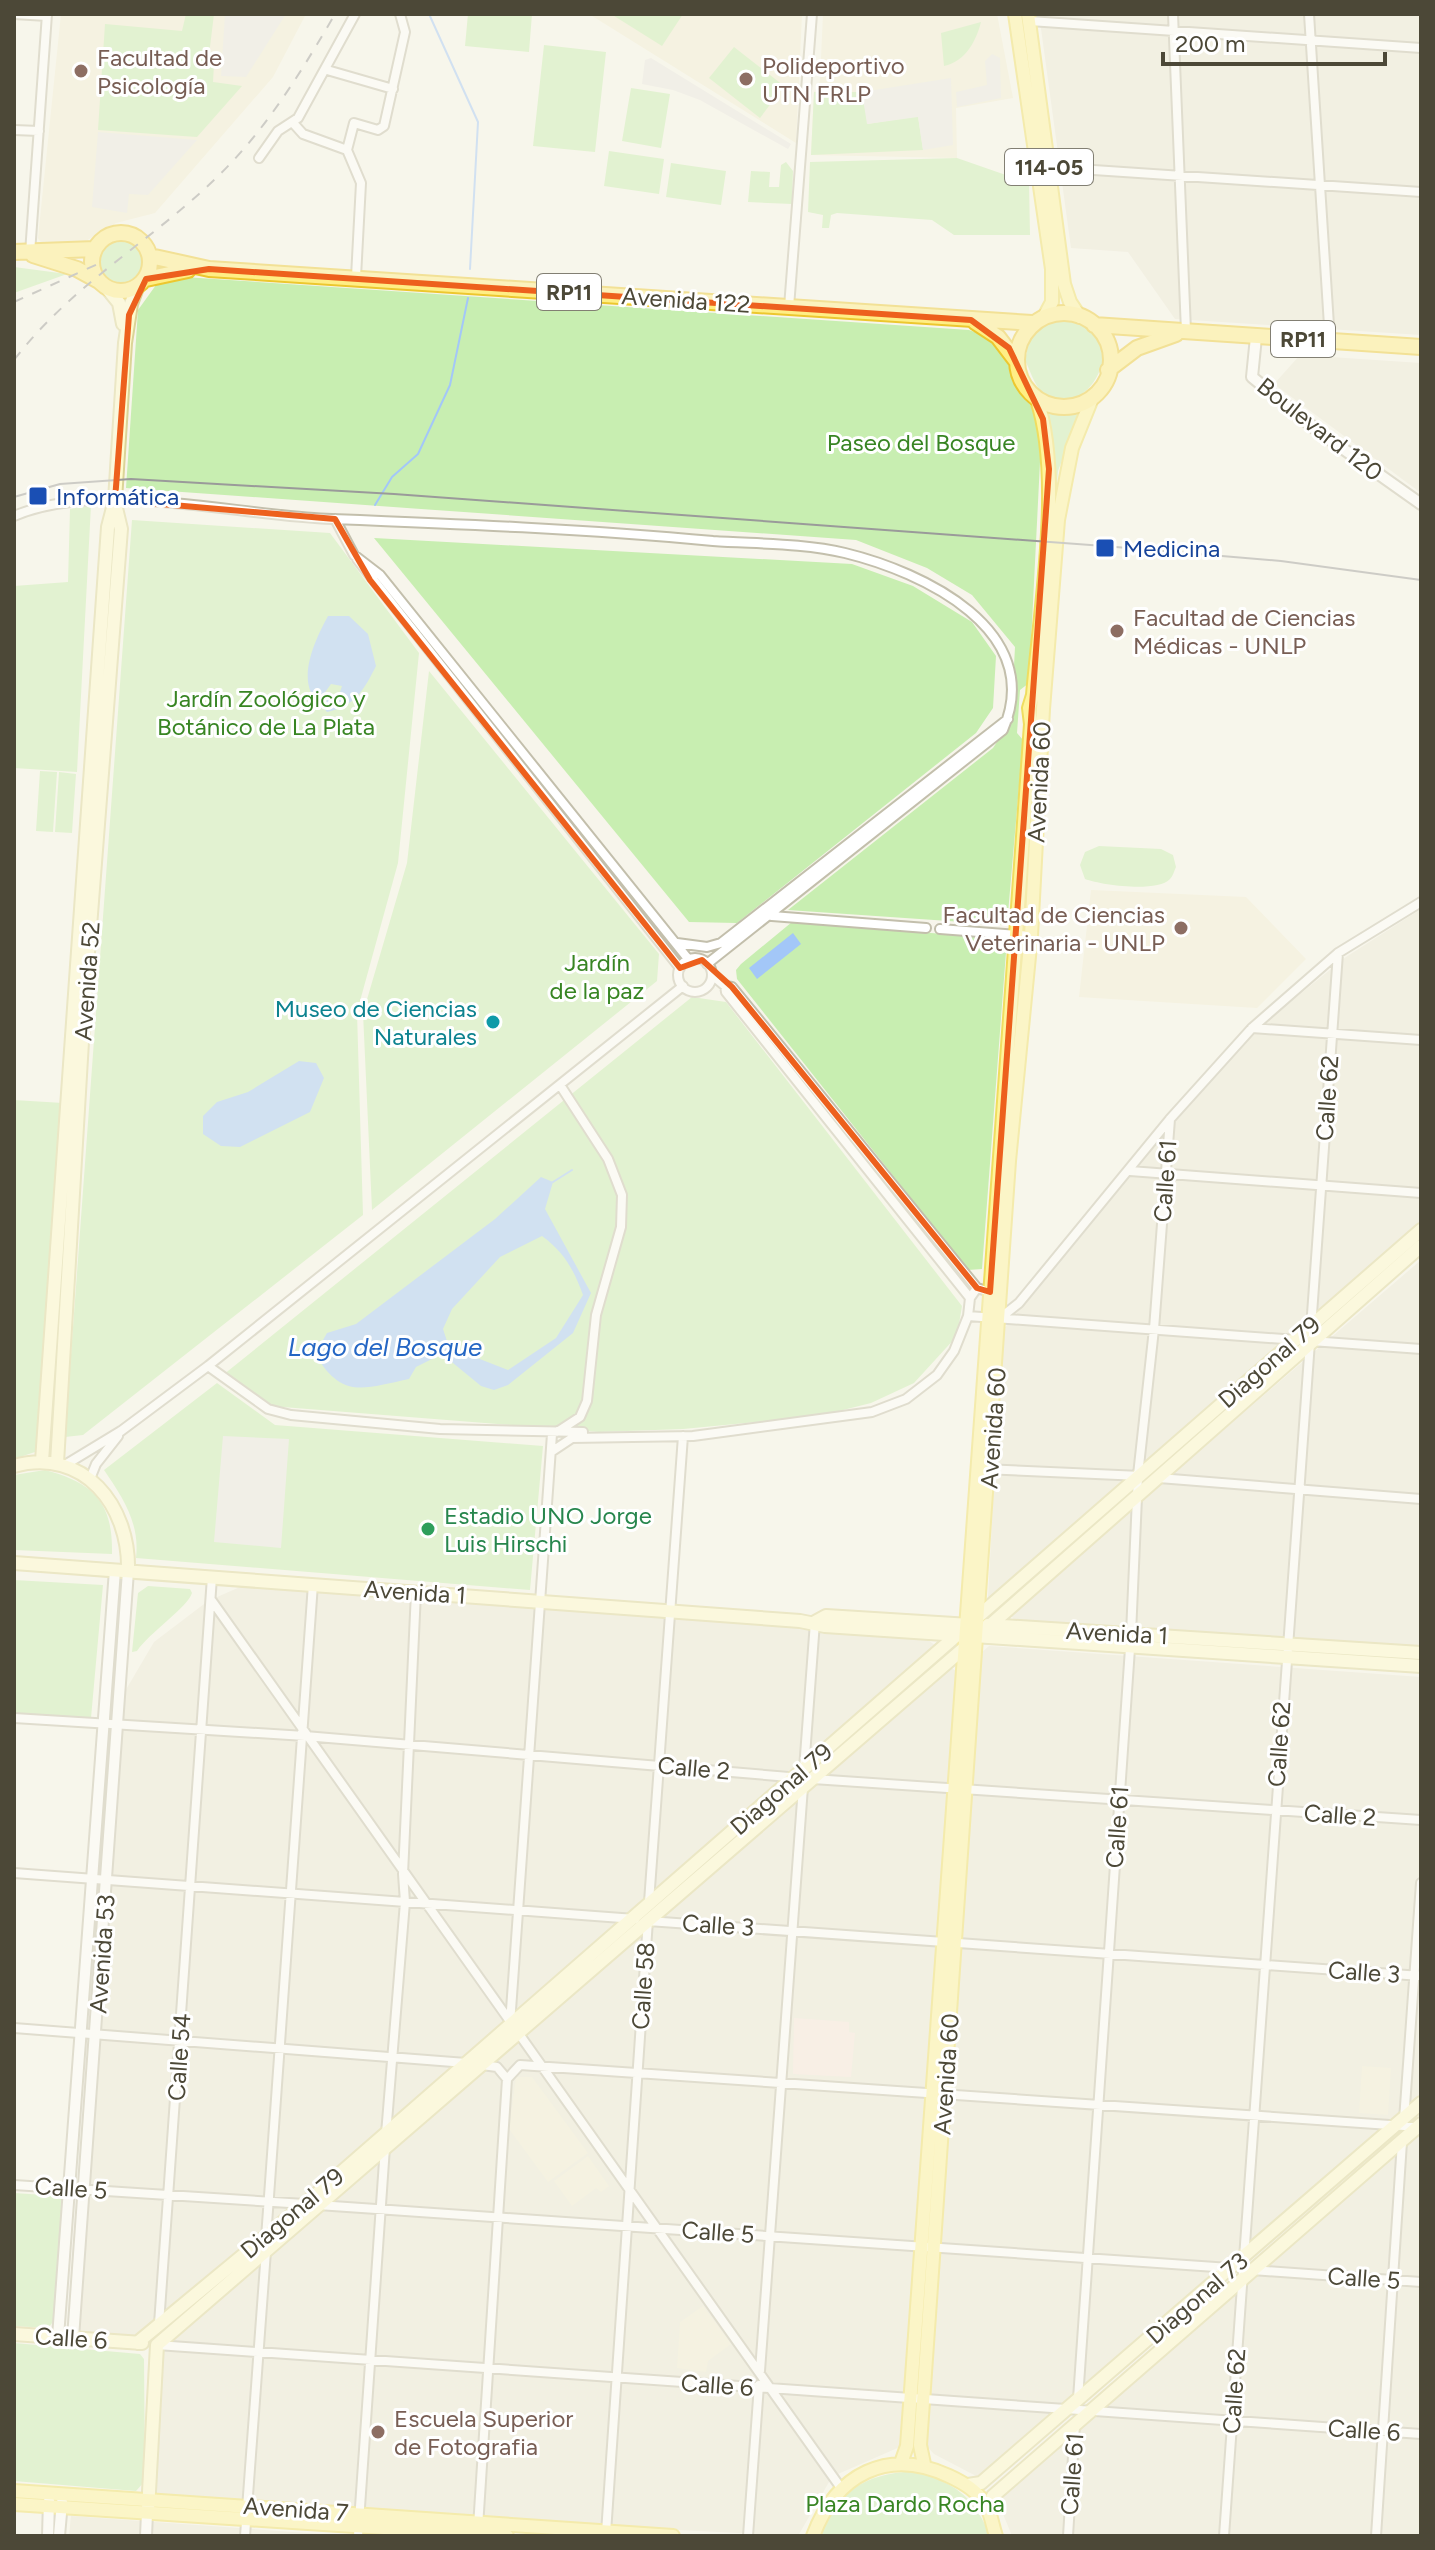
<svg xmlns="http://www.w3.org/2000/svg" width="1435" height="2550" viewBox="0 0 1435 2550" font-family="Figtree,sans-serif">
<rect width="100%" height="100%" fill="#f7f5eb"/>
<path fill="#ebe8d8" d="M1039,14H1421V335L1175,319L1128,252L1071,248Z
M1300,355L1421,363V493L1274,384Z
M1421,909V1223L988,1598L1002,1331L1175,1119L1263,1024L1346,957Z
M1421,1260V1648L1015,1621L1010,1614Z
M240,1587L924,1637L936,1646L314,2191L136,2337L79,2332L124,1693L154,1642L208,1601Z
M989,1646L1421,1677V2095L978,2477L934,2454L924,2443L981,1653Z
M947,1665L959,1673L902,2446L838,2474L829,2482L798,2536L599,2526L155,2495L160,2358L163,2342L526,2035Z
M1421,2130V2536H1012L997,2499Z
M71,2516L349,2536H69Z"/>
<path fill="#f1eed4" d="M61,14H306L273,77L155,213L116,223L79,245L42,244L38,238Z
M589,14H802L796,143Z
M823,14H997L1013,98L956,108L957,158L811,155L814,92L820,81Z
M1091,890L1246,897L1306,959L1257,1008L1079,997Z
M1362,2066L1391,2068L1388,2115L1359,2113Z
M516,2077H532L588,2153L548,2182L509,2129Z
M588,2156L609,2186L601,2192L596,2188L572,2206L554,2181Z
M703,2306L731,2344L708,2361L706,2372L677,2368L680,2322Z"/>
<path fill="#f8e6de" d="M794,2018L849,2022V2032L855,2033L851,2077L793,2074Z"/>
<path fill="#c8eeb1" d="M186,14H214L208,63L214,64L213,82L242,86L197,137L98,130L105,24L182,31Z
M468,14H532L529,52L465,46Z
M611,14H683L662,46Z
M981,22C976,41 966,61 944,66L941,33Z
M544,45L606,52L595,152L533,146Z
M734,47L784,86L760,118L709,78Z
M631,88L670,94L661,148L622,141Z
M814,92H862L868,124L918,116L923,150L811,155Z
M609,151L664,159L659,194L604,186Z
M957,158L1029,183L1030,235H954L932,220L837,213L831,215L829,228H822L823,215L808,212L810,162Z
M786,162L793,171L792,204L748,202L751,171L770,172L769,187H779L781,165Z
M671,163L726,171L721,205L666,197Z
M98 263a25 25 0 1 1 50 0a25 25 0 1 1-50 0Z
M14,267L67,274L14,293Z
M184,277L969,330L997,340L1036,416L1041,442L1029,683L1020,690L1017,733L1023,740L1007,925L788,910L993,748L1011,721L1015,647L972,595L927,568L856,540L126,488L138,310L156,285Z
M1052,316C1149,316 1087,432 1043,393C1034,385 1030,370 1025,360L1031,333Z
M1046,411L1061,415L1080,412L1058,471L1052,537V441Z
M91,505L77,772L14,768V586L68,582L70,509Z
M132,520L330,533L419,653L398,863L357,1012L363,1215L83,1435L65,1437Z
M374,538L852,564L913,586L972,622L996,656L993,708L976,733L737,923L689,922Z
M429,671L659,954L657,981L372,1210L363,1013L407,863Z
M40,771L57,772L53,832L36,831Z
M59,772L76,774L72,833L55,832Z
M1099,846L1161,849L1173,855L1176,867C1174,871 1173,876 1170,879C1157,893 1101,885 1085,879L1080,865L1085,852Z
M792,922L1007,939L982,1269L968,1270L737,979L736,970L741,964Z
M692,997L726,1002L962,1306L957,1336L914,1383L871,1403L819,1416L683,1429L599,1432L270,1406L223,1375Z
M14,1100L63,1103L41,1450L14,1459Z
M217,1383L275,1425L543,1446L530,1590L136,1558C140,1523 123,1498 104,1470Z
M45,1470C94,1483 113,1502 112,1554L14,1550V1475Z
M14,1580L103,1585L91,1718L14,1713Z
M148,1586L190,1589L192,1593C188,1607 149,1633 137,1651L132,1652L138,1593Z
M14,2193L59,2196L62,2200L53,2322L48,2328L14,2326Z
M14,2343L140,2354L144,2359L145,2481L136,2491L14,2481Z
M913,2471C953,2481 975,2497 990,2536H819C841,2490 862,2475 913,2471Z"/>
<path fill="#e8e7e2" d="M225,14H286L246,77L221,76Z
M992,54L1000,58L1001,98L957,107L956,92L987,85L985,61Z
M651,58L791,144L788,149L700,100L673,90L642,84L645,60Z
M951,78L953,145L923,150L918,117L867,124L862,92Z
M98,132L197,140L148,195L129,194L127,213L92,207Z
M223,1436L289,1439L281,1548L214,1542Z"/>
<path fill="#a3c7f8" fill-rule="evenodd" d="M328,616H349L368,634L376,666C364,690 355,706 327,712L323,707L330,695L338,698L342,686L331,684L318,702C295,681 316,638 328,616Z
M793,933L801,944L757,979L749,968Z
M299,1061L316,1063L324,1078L310,1112L240,1147L221,1146L203,1134V1116L217,1102L248,1092Z
M541,1177L553,1182L545,1209L591,1293L573,1333L508,1385L494,1390L481,1386L442,1354L416,1367L409,1379C362,1389 342,1399 315,1354L327,1333L356,1324L495,1219ZM542,1236C564,1252 574,1270 583,1295L556,1338L508,1370L449,1347L443,1329L452,1309L500,1257Z"/>
<g fill="none" stroke-linecap="round" stroke-linejoin="round">
<path stroke="#a3c7f8" stroke-width="2" d="M429,14L478,122L470,269
M375,505L392,477L418,454L450,385L468,298
M553,1182L572,1170"/>
<defs>
<path id="minor" d="M14,14L47,16
M1173,14L1186,331
M1309,14L1330,341
M1030,21L1421,48
M327,70L393,89
M294,124L303,134L347,150
M14,130L39,131
M259,158L278,131L298,118L355,14
M1049,167L1421,192
M30,253L47,14
M356,277L361,183L347,150L354,123L378,130L384,126L405,32L400,14
M789,307L812,14
M14,516C100,479 237,516 332,519C459,524 586,529 713,541C756,544 804,543 845,553C923,572 1046,630 1003,730L707,964
M335,519L354,555L380,575L689,960
M357,559L680,968
M772,916L926,928
M940,929L1031,936
M677,943L707,947L721,943L1008,719
M678 975a17 17 0 1 1 34 0a17 17 0 1 1-34 0Z
M712,975L725,986L732,987L977,1288L990,1292
M725,986L726,992L970,1298
M1252,1028L1421,1040
M1130,1171L1421,1193
M968,1316L1421,1349
M1000,1318L1019,1303L1170,1119L1252,1028L1338,953L1421,902
M208,1366L268,1409L291,1415L440,1429L583,1432
M557,1432L580,1417L587,1401L596,1315L621,1227L622,1195L608,1159L560,1085
M551,1452L572,1438L693,1436L872,1412L906,1399L937,1375L954,1351L968,1316L970,1298L977,1288
M65,1465L121,1431L208,1366L683,986
M983,1469L1141,1476
M1159,1478L1421,1499
M90,1479L96,1464L118,1436
M212,1601L841,2488
M14,1718L305,1736L813,1779L1421,1820
M804,1769L815,1622
M14,1873L635,1919
M649,1902L683,1436
M648,1921L1421,1976
M510,2024L552,1434
M14,2028L466,2063
M482,2065L497,2067L507,2079
M1404,2120L1421,1883
M386,2134L405,1902L403,1874L416,1592
M14,2185L305,2204
M318,2205L1230,2268
M266,2238L313,1584
M1252,2270L1421,2282
M159,2324L212,1577
M157,2345L1421,2434
M760,2371L803,1787
M1078,2399L1131,1634L1138,1475L1154,1329L1170,1119
M478,2527L507,2079L520,2065L1419,2127
M606,2533L648,1920
M245,2536L266,2251
M358,2536L385,2147
M748,2536L759,2385
M1068,2536L1075,2424
M1224,2536L1338,953
M1376,2536L1402,2142"/>
<path id="tertiary" d="M1256,337L1252,377L1318,431L1421,504
M58,2337L115,1570
M73,2338L128,1571
M48,2536L49,2501
M59,2536L62,2502
M146,2536L147,2513"/>
<path id="secondary" d="M106,287L119,303L123,324
M42,1461L108,527L115,500L125,343L131,304L138,285
M57,1463L85,991L121,529L115,504
M14,1466C84,1447 130,1506 128,1571
M14,1563L800,1621L825,1626L1421,1666
M815,1622L826,1616L970,1625
M988,1625L1421,1653
M14,2334L142,2343
M137,2343L305,2204L1421,1230
M157,2345L978,1636L1421,1246
M968,2485L981,2483L1421,2103
M987,2507L993,2496L1421,2124
M148,2510L157,2345"/>
<path id="primary" d="M1015,14L1052,269V302L1045,315
M1028,14L1064,284L1070,302L1080,317
M901,2463L907,2446L1016,935L1031,724L1029,708L1033,695C1040,611 1063,477 1037,400
M924,2464L920,2445L1009,1161L1031,936L1043,709L1058,520L1072,448L1093,396
M14,2491L673,2536
M14,2504L507,2536
M813,2536C836,2474 888,2447 949,2476C964,2483 978,2491 987,2507C991,2515 993,2527 996,2536"/>
<path id="trunk" d="M92 262a29 29 0 1 1 58 0a29 29 0 1 1-58 0Z
M14,252L95,249
M33,255L77,269L99,281
M150,256L209,269L1032,323
M146,279L188,270
M1017 360a47 47 0 1 1 94 0a47 47 0 1 1-94 0Z
M975,322L998,337L1017,362
M1094,325L1421,347
M1108,370L1137,348L1176,334"/>
</defs>
<use href="#minor" stroke="#c3bfac" stroke-width="12"/>
<use href="#tertiary" stroke="#c3bfac" stroke-width="14"/>
<use href="#secondary" stroke="#dbd497" stroke-width="16"/>
<use href="#primary" stroke="#efdd60" stroke-width="16"/>
<use href="#trunk" stroke="#ecc72f" stroke-width="18"/>
<use href="#minor" stroke="#fff" stroke-width="8"/>
<use href="#tertiary" stroke="#fff" stroke-width="10"/>
<use href="#secondary" stroke="#fffbcd" stroke-width="12"/>
<use href="#primary" stroke="#fff49c" stroke-width="12"/>
<use href="#trunk" stroke="#ffee85" stroke-width="14"/>
<path stroke="#9a9a9a" stroke-width="2" d="M14,497L60,484L131,479L394,494L1104,546L1281,561L1421,580"/>
<path stroke="#9a9a9a" stroke-width="2" stroke-dasharray="10 10" stroke-linecap="butt" d="M14,302L100,263
M14,360C72,285 147,244 213,181C264,133 300,74 335,14"/>
</g>
<path d="M0 0H1435V2550H0ZM209,269L971,320L1009,348L1043,419L1049,469L990,1292L977,1288L732,987L702,960L680,968L370,580L335,519L115,500L129,315L146,279Z" fill="#f7f5eb" fill-opacity=".55" fill-rule="evenodd"/>
<path fill="none" stroke="#ed601d" stroke-width="6" stroke-linejoin="round" d="M209,269L971,320L1009,348L1043,419L1049,469L990,1292L977,1288L732,987L702,960L680,968L370,580L335,519L115,500L129,315L146,279Z"/>
<g fill="#8d6e63" stroke="#fff" stroke-width="3">
<circle cx="81" cy="71" r="8"/>
<circle cx="746" cy="79" r="8"/>
<circle cx="1117" cy="631" r="8"/>
<circle cx="1181" cy="928" r="8"/>
<circle cx="378" cy="2432" r="8"/>
</g>
<g fill="#1a4fb4" stroke="#fff" stroke-width="3">
<rect x="28" y="486" width="20" height="20" rx="4"/>
<rect x="1095" y="538" width="20" height="20" rx="4"/>
</g>
<circle fill="#0f9aa8" stroke="#fff" stroke-width="3" cx="493" cy="1022" r="8"/>
<circle fill="#2e9e5b" stroke="#fff" stroke-width="3" cx="428" cy="1529" r="8"/>
<g text-anchor="middle" dominant-baseline="central" stroke-width="6" stroke-linejoin="round" paint-order="stroke">
<g fill="#fff" stroke="#827f73" stroke-width="2">
<rect x="1005" y="149" width="88" height="36" rx="6"/>
<rect x="537" y="274" width="64" height="36" rx="6"/>
<rect x="1271" y="321" width="64" height="36" rx="6"/>
</g>
<g font-size="22" font-weight="bold" fill="#4c4837">
<text x="1049" y="167">114-05</text>
<text x="569" y="292">RP11</text>
<text x="1303" y="339">RP11</text>
</g>
<g font-size="24" fill="#785e54" stroke="#fff" text-anchor="start">
<text x="97" y="57">Facultad de<tspan x="97" dy="28">Psicología</tspan></text>
<text x="762" y="65">Polideportivo<tspan x="762" dy="28">UTN FRLP</tspan></text>
<text x="1133" y="617">Facultad de Ciencias<tspan x="1133" dy="28">Médicas - UNLP</tspan></text>
<text x="1165" y="914" text-anchor="end">Facultad de Ciencias<tspan x="1165" dy="28">Veterinaria - UNLP</tspan></text>
<text x="394" y="2418">Escuela Superior<tspan x="394" dy="28">de Fotografia</tspan></text>
</g>
<g font-size="24" fill="#4c4837" stroke="#fff">
<text transform="translate(686 300) rotate(4)">Avenida 122</text>
<text transform="translate(1320 429) rotate(38)">Boulevard 120</text>
<text transform="translate(1039 782) rotate(-87)">Avenida 60</text>
<text transform="translate(87 981) rotate(-86)">Avenida 52</text>
<text transform="translate(1327 1098) rotate(-86)">Calle 62</text>
<text transform="translate(1165 1181) rotate(-86)">Calle 61</text>
<text transform="translate(1269 1362) rotate(-41)">Diagonal 79</text>
<text transform="translate(993 1428) rotate(-86)">Avenida 60</text>
<text transform="translate(415 1592) rotate(4)">Avenida 1</text>
<text transform="translate(1117 1633) rotate(3)">Avenida 1</text>
<text transform="translate(1279 1744) rotate(-86)">Calle 62</text>
<text transform="translate(694 1768) rotate(5)">Calle 2</text>
<text transform="translate(781 1789) rotate(-41)">Diagonal 79</text>
<text transform="translate(1340 1815) rotate(4)">Calle 2</text>
<text transform="translate(1117 1827) rotate(-86)">Calle 61</text>
<text transform="translate(718 1925) rotate(4)">Calle 3</text>
<text transform="translate(102 1954) rotate(-86)">Avenida 53</text>
<text transform="translate(1364 1972) rotate(4)">Calle 3</text>
<text transform="translate(643 1986) rotate(-86)">Calle 58</text>
<text transform="translate(179 2057) rotate(-86)">Calle 54</text>
<text transform="translate(946 2074) rotate(-86)">Avenida 60</text>
<text transform="translate(71 2188) rotate(4)">Calle 5</text>
<text transform="translate(292 2213) rotate(-40)">Diagonal 79</text>
<text transform="translate(718 2232) rotate(4)">Calle 5</text>
<text transform="translate(1364 2278) rotate(4)">Calle 5</text>
<text transform="translate(1197 2298) rotate(-41)">Diagonal 73</text>
<text transform="translate(71 2338) rotate(4)">Calle 6</text>
<text transform="translate(717 2385) rotate(4)">Calle 6</text>
<text transform="translate(1234 2391) rotate(-86)">Calle 62</text>
<text transform="translate(1364 2430) rotate(4)">Calle 6</text>
<text transform="translate(1072 2474) rotate(-86)">Calle 61</text>
<text transform="translate(296 2509) rotate(4)">Avenida 7</text>
</g>
<g font-size="24" fill="#388523" stroke="#fff">
<text x="921" y="442">Paseo del Bosque</text>
<text x="266" y="698">Jardín Zoológico y<tspan x="266" dy="28">Botánico de La Plata</tspan></text>
<text x="597" y="962">Jardín<tspan x="597" dy="28">de la paz</tspan></text>
<text x="905" y="2503">Plaza Dardo Rocha</text>
</g>
<g font-size="24" fill="#164399" stroke="#fff" text-anchor="start">
<text x="56" y="496">Informática</text>
<text x="1123" y="548">Medicina</text>
</g>
<g font-size="24" fill="#0d838f" stroke="#fff" text-anchor="end">
<text x="477" y="1008">Museo de Ciencias<tspan x="477" dy="28">Naturales</tspan></text>
</g>
<g font-size="24" fill="#27864d" stroke="#fff" text-anchor="start">
<text x="444" y="1515">Estadio UNO Jorge<tspan x="444" dy="28">Luis Hirschi</tspan></text>
</g>
<g font-size="26" font-style="italic" fill="#2466c4" stroke="#fff">
<text x="385" y="1347">Lago del Bosque</text>
</g>
</g>
<rect width="1435" height="2550" fill="none" stroke="#4c4837" stroke-width="32"/>
<path d="M1163 52v12h222v-12" fill="none" stroke="#4c4837" stroke-width="4"/>
<text x="1175" y="52" font-size="24" fill="#4c4837" stroke="#ffffff" stroke-width="6" paint-order="stroke">200 m</text>
</svg>
